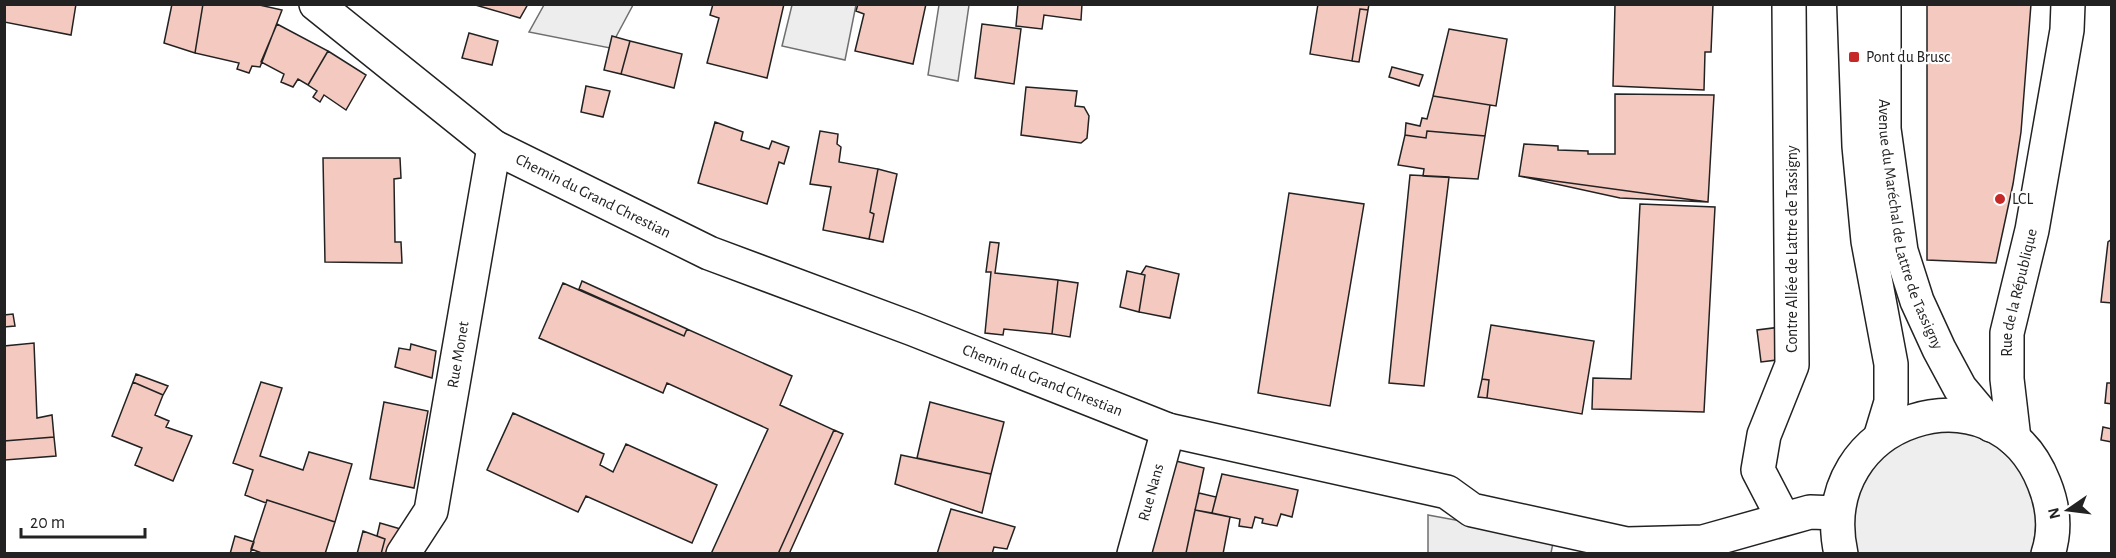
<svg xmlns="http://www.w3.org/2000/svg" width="2116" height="558" viewBox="0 0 2116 558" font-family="'Alegreya Sans',sans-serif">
<rect width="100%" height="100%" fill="#fff"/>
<path fill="#eee" stroke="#6f6f6f" stroke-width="1.5" d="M1939,415L2038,468L2048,553L1841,554L1844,483Z"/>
<path fill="#ededed" stroke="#6f6f6f" stroke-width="1.5" d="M544,5H633L610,48L529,32Z
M792,5H856L845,60L782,46Z
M939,5H969L958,81L928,75Z
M1428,515L1554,538L1551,553L1428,554Z"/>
<path fill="#f3c9c0" stroke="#222" stroke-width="1.5" d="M4,4H76L71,35L4,22Z
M172,4H203L195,53L164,43Z
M203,4H255L282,10L260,67L252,66L249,73L237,69L239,63L195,53Z
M472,4H528L520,18Z
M713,4H784L767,78L707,63L719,18L710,15Z
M858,4H926L913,64L855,51L864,14L856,11Z
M1018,4H1082L1081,20L1044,15L1042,29L1016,26Z
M1318,4H1369L1368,10L1360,9L1352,61L1310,54Z
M1615,4H1713L1711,52H1705L1704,90L1613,86Z
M1927,4H2031L2021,132L2013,184L1996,263L1927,260Z
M1360,9L1368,10L1359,62L1352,61Z
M277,24L328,51L308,85L298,79L293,87L281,82L284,74L261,62Z
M982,24L1021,29L1014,84L975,78Z
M1449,29L1507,39L1496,106L1433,96Z
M469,33L498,41L492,65L462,58Z
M612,36L630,41L621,74L604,70Z
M630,41L682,54L674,88L621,74Z
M328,51L366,75L346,110L324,95L320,102L313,97L317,91L308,85Z
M1392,67L1423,75L1419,86L1389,77Z
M586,86L610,91L603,117L581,112Z
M1026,87L1077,91L1075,106L1084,107L1089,116L1087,138L1081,143L1021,135Z
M1615,94L1714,95L1708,202L1519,176L1524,144L1558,146V150L1588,151V154H1615Z
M1433,96L1490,105L1485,136L1427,131L1426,138L1405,135L1406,123L1420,126L1422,118L1427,119Z
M715,122L743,132L741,140L769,149L772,141L789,147L784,164L779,162L767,204L698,183Z
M820,131L838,134L837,144L841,147L839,162L878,169L870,212L874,214L869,239L823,230L831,187L810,184Z
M1427,131L1485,136L1478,179L1423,176L1424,169L1398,165L1405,135L1426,138Z
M323,158H400L401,178L394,179L395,242H401L402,263L325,262Z
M878,169L897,174L883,242L869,239L874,214L870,212Z
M1410,175L1449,177L1424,386L1389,383Z
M1519,176L1708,202L1620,198Z
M1289,193L1364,204L1330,406L1258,393Z
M1640,204L1715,207L1704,412L1592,409L1593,378L1631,379Z
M2112,239V303L2101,302L2108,242Z
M990,242L999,243L995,273L1058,280L1052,334L1004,329L1003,335L985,333L991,272H986Z
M1146,266L1179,274L1170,318L1139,312L1145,275L1141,274Z
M1127,271L1145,275L1139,312L1120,307Z
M1058,280L1078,283L1070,337L1052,334Z
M582,281L687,329L684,336L579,289Z
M563,283L684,336L687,329L792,376L780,405L834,430L778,554H711L768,429L667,383L663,393L539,338Z
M13,314L15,326L4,327V315Z
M1491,325L1594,341L1582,414L1487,398L1489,380L1482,379Z
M1781,327L1785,359L1761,362L1757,330Z
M34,343L37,418L52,415L54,437L4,441V346Z
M411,344L436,351L432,378L395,367L399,348L410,350Z
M136,374L168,386L163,395L133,382Z
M1482,379L1489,380L1487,398L1478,397Z
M133,382L163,395L155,415L169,421L166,427L192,436L173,481L135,465L142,448L112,436Z
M261,382L282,388L260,456L303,470L309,452L352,464L335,522L267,500L266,503L245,495L253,470L233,463Z
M2107,383H2112V404L2105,403Z
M384,402L428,411L414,488L370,479Z
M930,402L1004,422L991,474L917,458Z
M513,413L604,454L600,465L613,472L626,444L717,485L692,543L586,496L578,512L487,470Z
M2103,427L2112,429V442L2101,440Z
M834,430L843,434L789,554H778Z
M54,437L56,456L5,460L4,441Z
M901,455L991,474L982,513L895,484Z
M1172,460L1204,468L1186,553L1189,554H1140Z
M1222,474L1298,490L1292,517L1281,514L1277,526L1262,523L1263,519L1255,517L1252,528L1239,526L1240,519L1212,513Z
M1199,493L1216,497L1212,513L1195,510Z
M267,500L335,522L325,554H264L251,549Z
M951,509L1015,527L1007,549L994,547L992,554H937Z
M1195,510L1230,517L1223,554L1186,553Z
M380,523L404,530L396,554H381L385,539L377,536Z
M363,531L385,539L381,554H357Z
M235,536L254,542L250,554H230Z"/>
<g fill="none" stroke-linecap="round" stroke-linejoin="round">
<defs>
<g id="street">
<path id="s1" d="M316,4L494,147L709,253L913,329L1168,430L1447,492L1472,510L1627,544L1703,542L1810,512L1837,513"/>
<path d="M1783,518L1758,470L1764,435L1792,365L1789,4"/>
<path id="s2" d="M403,554L431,511L494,147"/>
<path id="s3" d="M1134,554L1168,430"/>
</g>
<g id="secondary">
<path id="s4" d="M2014,439L2007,379V333L2032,230L2067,30L2068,4"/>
</g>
<g id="primary">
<path d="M1854,4L1859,146L1868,241L1891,364V402L1881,435"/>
<path id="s5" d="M1884,4V129L1901,251L1917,301L1939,349L1960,388L1991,425"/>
<path d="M1841,554C1811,417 1996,360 2044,483C2053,505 2056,530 2048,554"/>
</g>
</defs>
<use href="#street" stroke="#222" stroke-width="36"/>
<use href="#secondary" stroke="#222" stroke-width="36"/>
<use href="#primary" stroke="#222" stroke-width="36"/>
<use href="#street" stroke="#fff" stroke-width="33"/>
<use href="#secondary" stroke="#fff" stroke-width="33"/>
<use href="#primary" stroke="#fff" stroke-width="33"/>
</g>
<g fill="#c62828" stroke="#fff" stroke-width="2">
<rect x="1848" y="51" width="12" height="12" rx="3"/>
<circle cx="2000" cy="199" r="6"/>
</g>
<g text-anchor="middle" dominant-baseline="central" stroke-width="4.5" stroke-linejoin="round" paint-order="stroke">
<g font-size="16" fill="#222" stroke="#fff" text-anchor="start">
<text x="1866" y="57">Pont du Brusc</text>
<text x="2012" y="199">LCL</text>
</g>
<g font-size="16" fill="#222" stroke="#fff">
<text stroke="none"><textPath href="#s1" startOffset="339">Chemin du Grand Chrestian</textPath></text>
<text stroke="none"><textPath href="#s5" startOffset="224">Avenue du Maréchal de Lattre de Tassigny</textPath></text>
<text transform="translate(1792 249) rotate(-90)">Contre Allée de Lattre de Tassigny</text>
<text stroke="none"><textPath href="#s4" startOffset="148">Rue de la République</textPath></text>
<text stroke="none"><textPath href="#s2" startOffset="210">Rue Monet</textPath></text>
<text stroke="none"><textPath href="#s1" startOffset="825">Chemin du Grand Chrestian</textPath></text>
<text stroke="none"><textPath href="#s3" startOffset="64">Rue Nans</textPath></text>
</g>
</g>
<rect width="2116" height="558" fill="none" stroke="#222222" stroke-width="12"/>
<g transform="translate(2068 510) rotate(256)" stroke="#ffffff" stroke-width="4.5" paint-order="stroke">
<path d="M0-4.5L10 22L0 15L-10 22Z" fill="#222222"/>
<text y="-9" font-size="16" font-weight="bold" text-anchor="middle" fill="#222222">N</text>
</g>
<path d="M21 528v9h124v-9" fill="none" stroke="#222222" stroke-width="3"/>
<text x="30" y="528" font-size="18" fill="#222222" stroke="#ffffff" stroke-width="4.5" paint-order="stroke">20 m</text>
</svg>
